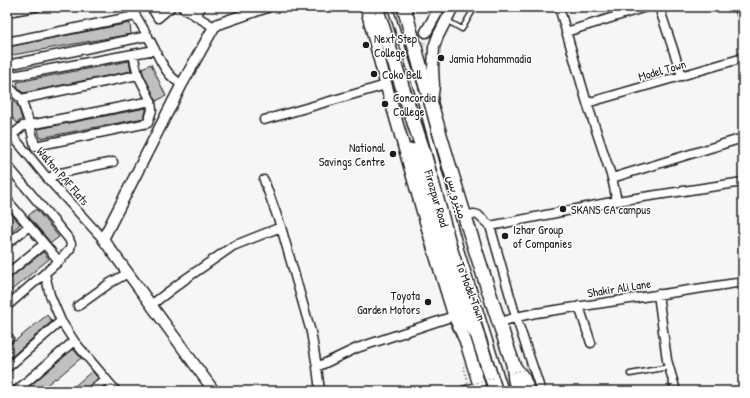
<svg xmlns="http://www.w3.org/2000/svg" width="750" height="398" viewBox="0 0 750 398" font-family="'Patrick Hand','Playpen Sans Arabic',sans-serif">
<rect width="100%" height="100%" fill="#f6f6f6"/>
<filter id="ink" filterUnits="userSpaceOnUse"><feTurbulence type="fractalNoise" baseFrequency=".025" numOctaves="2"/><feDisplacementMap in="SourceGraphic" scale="8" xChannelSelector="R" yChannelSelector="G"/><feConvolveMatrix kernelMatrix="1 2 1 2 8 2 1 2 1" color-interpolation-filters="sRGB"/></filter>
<g filter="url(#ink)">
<path fill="#c0c0c0" stroke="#1c1c1c" d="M130,23L131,34L7,56V47Z
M129,61L131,71L23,93L18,88L17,82Z
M151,64L166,96L156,101L143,73L142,68Z
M7,94L18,106L22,119L17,123L7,112Z
M146,108V111L144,118L40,138L38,129Z
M36,209L59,237L51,243L28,216Z
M12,215L20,224L7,236V220Z
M43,252L49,259L7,294V279L10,278Z
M47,315L52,321L7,361V347L15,340V341Z
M73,349L81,358L56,379L55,378L40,391H24Z
M92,371L98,378L88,387L86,391H69Z"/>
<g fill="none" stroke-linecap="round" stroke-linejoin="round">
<path stroke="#d5d5d5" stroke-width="10" stroke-dasharray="10 5" stroke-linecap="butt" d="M412,149L400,103V91L403,82L426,32"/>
<defs>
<path id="service" d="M446,20L462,29L475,7
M630,374L669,367"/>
<path id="minor" d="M131,7C136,17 143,27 148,37C158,53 164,76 182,84
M151,7L158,18L171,7
M182,7L184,9L196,16
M201,7L196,16L214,27
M559,7L587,103L612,178L617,201
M659,7L682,76
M739,7L743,20
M7,12L36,7
M566,32L646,7
M7,42L135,16
M133,54L138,75L151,101L152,110L148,123L35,146L30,125L151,101
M7,65L148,36
M7,77L155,50
M7,85L21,99L30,125L23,126L12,135
M21,99L138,75
M587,103L743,58
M264,120L386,85
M7,129L48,179L103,239
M7,165L69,239L71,244L70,249L59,261L7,306
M612,178L743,138
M48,179L56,174L113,162
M264,180L281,227L311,332L317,367L320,391
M7,200L59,261
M464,216L474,214L478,215L490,226L516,317L541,391
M490,226L617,201L743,182
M7,244L29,226
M7,274L44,244
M45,274L50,295L61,321L74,341L116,391
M658,294L667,360L676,391
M151,305L184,280L233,246L281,227
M78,306L110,283L128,273
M579,306L591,343
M499,323L516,317L536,313L743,282
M7,339L9,338
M317,367L357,348L454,316
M7,368L61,321
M16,391L74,341
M91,391L106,379
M463,391L479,386"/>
<path id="tertiary" d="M426,32L440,7
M432,102L434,86L433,69L434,47L438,36L453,7
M412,149L445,260L451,275L466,321L474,333
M214,391L103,239L182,84L214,27L218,24L224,22L267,7"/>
<path id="secondary" d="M366,7L386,85L434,251L454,316L465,340L481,391
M513,364L524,378L529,391"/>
<g id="primary">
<path id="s1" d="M376,7L424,153L479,340L496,391"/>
<path d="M404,7C436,127 473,246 513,364L515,380L518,391"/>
</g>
</defs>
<use href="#service" stroke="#1c1c1c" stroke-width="7"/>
<use href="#minor" stroke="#1c1c1c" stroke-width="11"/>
<use href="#tertiary" stroke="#1c1c1c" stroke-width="13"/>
<use href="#secondary" stroke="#1c1c1c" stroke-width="14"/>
<use href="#primary" stroke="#1c1c1c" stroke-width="16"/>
<path stroke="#1c1c1c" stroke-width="1" stroke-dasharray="1 3" stroke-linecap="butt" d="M464,367H463L468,382"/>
<use href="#service" stroke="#fff" stroke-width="4"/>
<use href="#minor" stroke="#fff" stroke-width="8"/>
<use href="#tertiary" stroke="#fff" stroke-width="10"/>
<use href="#secondary" stroke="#fff" stroke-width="11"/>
<use href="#primary" stroke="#fff" stroke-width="13"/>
<defs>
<path id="service-bridge" d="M390,7L421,104L461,249L506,391"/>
</defs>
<use href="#service-bridge" stroke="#1c1c1c" stroke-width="7" stroke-linecap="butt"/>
<path stroke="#1c1c1c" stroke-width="1" stroke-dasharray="1 3" stroke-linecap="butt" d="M507,374L529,368
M469,385L496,377"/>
<use href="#service-bridge" stroke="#fff" stroke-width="4"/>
</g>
</g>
<g fill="#1c1c1c" stroke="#fff" stroke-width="1.5">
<circle cx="366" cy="45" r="4"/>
<circle cx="441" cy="58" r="4"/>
<circle cx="374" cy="74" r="4"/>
<circle cx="385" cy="104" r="4"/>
<circle cx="393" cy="154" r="4"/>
<circle cx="563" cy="209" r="4"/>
<circle cx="505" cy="236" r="4"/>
<circle cx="428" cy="302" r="4"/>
</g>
<g text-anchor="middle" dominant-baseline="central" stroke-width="3" stroke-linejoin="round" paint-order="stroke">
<g font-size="12" fill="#1c1c1c" stroke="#fff" text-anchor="start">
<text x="374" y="38">Next Step<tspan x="374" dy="14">College</tspan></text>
<text x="449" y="58">Jamia Mohammadia</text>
<text x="382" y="74">Coko Bell</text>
<text x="393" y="97">Concordia<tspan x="393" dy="14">College</tspan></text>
<text x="385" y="147" text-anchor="end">National<tspan x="385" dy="14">Savings Centre</tspan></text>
<text x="571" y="209">SKANS CA campus</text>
<text x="513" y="229">Izhar Group<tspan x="513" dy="14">of Companies</tspan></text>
<text x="420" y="295" text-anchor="end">Toyota<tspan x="420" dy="14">Garden Motors</tspan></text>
</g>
<g font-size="12" fill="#1c1c1c" stroke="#fff">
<text transform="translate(662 70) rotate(-16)">Model Town</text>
<text transform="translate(63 176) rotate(49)">Walton PAF Flats</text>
<text transform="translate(457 197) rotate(74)">میٹرو بس</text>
<text stroke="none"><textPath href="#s1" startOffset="201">Firozpur Road</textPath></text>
<text transform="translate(619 288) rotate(-9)">Shakir Ali Lane</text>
<text transform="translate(471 291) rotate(69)">To Model Town</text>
</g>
</g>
<rect width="750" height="398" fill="none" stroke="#fff" stroke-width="24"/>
<rect x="12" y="12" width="726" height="374" fill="none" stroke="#1c1c1c" stroke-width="1.5" filter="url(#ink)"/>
</svg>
